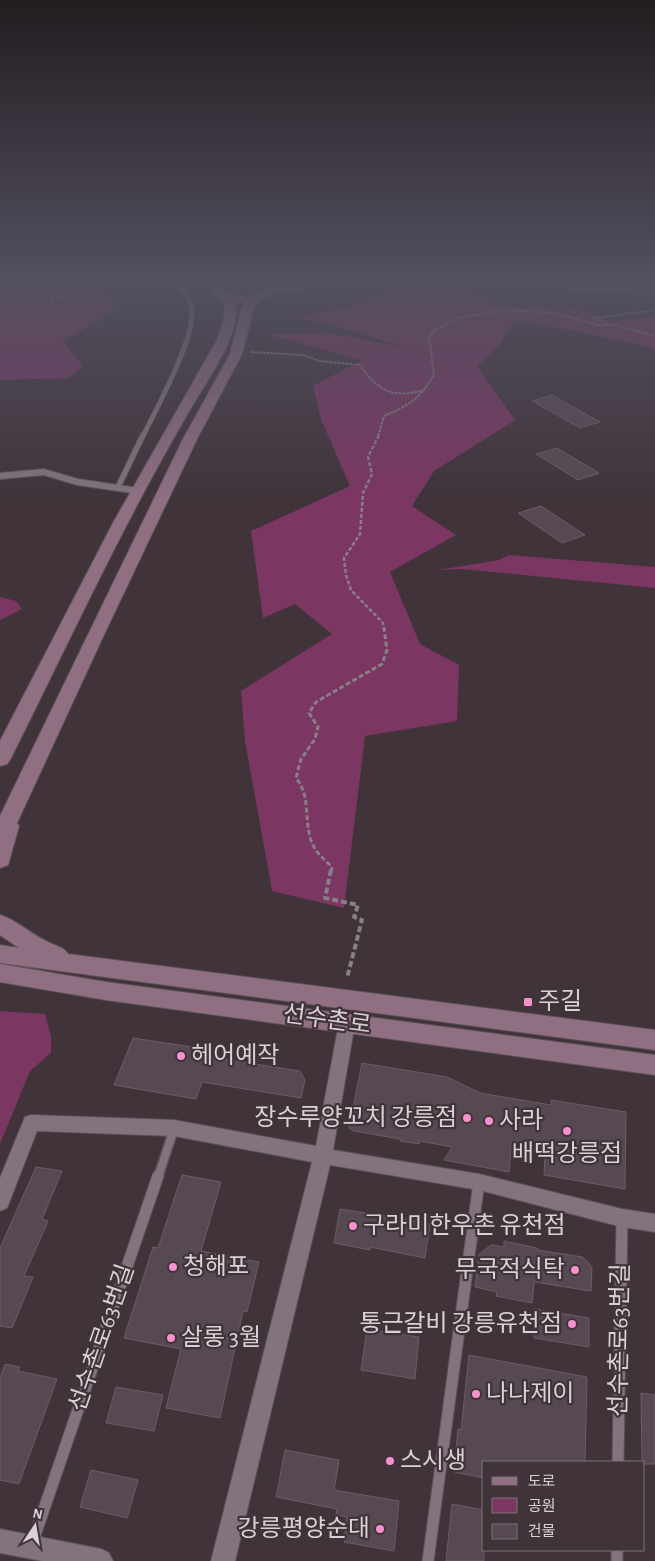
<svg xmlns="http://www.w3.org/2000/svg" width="655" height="1561" viewBox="0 0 655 1561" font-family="'Alegreya Sans','Noto Sans KR',sans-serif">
<rect width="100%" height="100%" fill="#40333a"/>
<path fill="#7b3662" d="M0,283H104L100,288L116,301L111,313L63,341L83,366L68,378L0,380Z
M396,288L475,293L516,308L567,305L611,321L655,316V351L648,347L576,331L515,320L499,345L477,366L515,420L434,471L412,506L456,535L390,572L420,644L459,665L457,721L365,736L344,908L272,891L245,741L241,691L332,634L295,604L263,618L251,531L350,486L321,419L313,386L362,360L266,334L328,333L403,347L326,323L292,317L343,309Z
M509,555L655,567V588L461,569L438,570L499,560Z
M0,597L16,601L22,609L0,620Z
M0,1011L45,1014L51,1036V1053L30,1071L0,1144Z"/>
<path fill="#574951" stroke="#6c5d65" d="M552,395L600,422L580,428L532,401Z
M557,448L599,473L578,480L536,454Z
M541,506L585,535L562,543L518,513Z
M133,1038L212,1050L210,1057L300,1071L305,1080L301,1098L202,1082L196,1099L114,1085Z
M362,1063L447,1077L480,1093L551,1105V1100L626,1112L625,1189L544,1175L545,1155L511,1149L509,1172L444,1160L452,1147L420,1141L419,1144L400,1141V1139L354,1131L349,1128Z
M36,1167L62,1171L42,1219L48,1221L24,1276L33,1277L12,1328L0,1326V1248Z
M182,1175L221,1182L201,1251L259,1262L247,1312L243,1311L220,1418L166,1408L181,1349L124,1338L153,1247L158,1248Z
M340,1209L406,1219L404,1227L409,1220L430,1224L425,1258L370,1247V1250L334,1243Z
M504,1241L537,1248V1250L583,1257L592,1267L591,1291L534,1282L532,1303L496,1296L497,1292L475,1287L479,1254L491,1245L504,1247Z
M535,1309L589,1318V1347L534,1338Z
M367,1329L419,1337L415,1379L361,1370Z
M469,1355L587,1377L585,1462H484V1478L454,1472L458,1429L461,1430Z
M5,1364L20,1367L18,1371L57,1379L19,1484L0,1480V1378Z
M116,1387L163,1395L154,1431L106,1423Z
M641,1393L655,1395V1464H644L642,1462Z
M285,1450L339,1460L334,1490L399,1501L394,1551L344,1542L347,1517L336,1515L337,1509L276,1497Z
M91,1470L138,1480L127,1518L80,1507Z
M452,1504L484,1510V1561H446Z"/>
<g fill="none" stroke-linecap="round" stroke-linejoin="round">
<defs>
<path id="lane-far3" d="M143,436C156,410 193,341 192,314C192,298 182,287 167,283"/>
<path id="lane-far2" d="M118,487L143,435"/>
<path id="lane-far1" d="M158,1177L174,1129"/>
<path id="lane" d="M618,1462L622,1218
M32,1544L158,1176
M617,1550V1561
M428,1561L479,1182"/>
<path id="street" d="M44,469L78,479L139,488L144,491L139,494L77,485L44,475L0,479V473Z
M347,1016L353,1018L355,1023L333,1150L479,1174L622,1209L655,1214V1232L622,1227L479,1190L330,1165L235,1561H211L312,1162L174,1136L37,1131L7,1208L0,1211V1178L25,1117L31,1115L174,1120L316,1146L339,1023L341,1018Z
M0,1529L101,1549L109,1553L113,1561H42L0,1553Z"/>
<path id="secondary" d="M214,283H225L221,288V291C235,297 255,300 266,288L262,283H273L277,287L305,283H328L323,286L273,294L259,301L254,307L242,354L197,439L102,639L17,823L19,826L8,865L0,868V816L183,439L230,354L242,307L246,302H235C243,332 206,382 191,408C124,522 69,642 10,760L7,764L0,766V741L114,521L217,340C222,326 227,314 223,299L210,293V287Z
M516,283H563L655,289V295L521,286Z
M0,915C17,920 32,935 48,942C56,946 64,947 68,954L655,1030V1050L0,963V945L19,948L0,935Z
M0,964L106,982L655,1055V1075L106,1000L0,982Z"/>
<path id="highway" d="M208,283H222L223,285L221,288H211Z"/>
</defs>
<use href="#lane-far3" stroke="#5c5258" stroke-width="5.5"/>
<use href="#lane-far2" stroke="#5c5258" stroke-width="7"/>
<use href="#lane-far1" stroke="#5c5258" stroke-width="11"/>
<use href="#lane" stroke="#5c5258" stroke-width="13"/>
<use href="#street" stroke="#5c5258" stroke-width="2"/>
<use href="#secondary" stroke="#5c5258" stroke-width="2"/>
<use href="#highway" stroke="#5c5258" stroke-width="3"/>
<path stroke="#897f84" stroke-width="2" stroke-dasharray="3 1" stroke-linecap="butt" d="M6,283L1,288H10L21,295L63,296L51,301L58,309
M609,324L594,318L655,310
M251,352L303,355L320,361L360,365C380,393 393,398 425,390
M378,436L384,416C410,405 419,399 434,375L429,337L435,330L458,318L504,310L556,313L597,325H615L655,336"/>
<path stroke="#897f84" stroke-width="2.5" stroke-dasharray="4 2" stroke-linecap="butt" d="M379,435L368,457L372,474L363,493L360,534L344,558L346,575L351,590L383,623L384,629"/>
<path stroke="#897f84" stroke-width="3" stroke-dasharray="5 2.5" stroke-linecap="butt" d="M331,872L332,867C324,859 316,853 312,843C303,821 312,798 296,778L301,759L315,739L318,727L309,713L316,702L382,664L387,650L384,628"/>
<path stroke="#897f84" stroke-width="4" stroke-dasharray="6 3" stroke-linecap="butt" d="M331,870L325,898L358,905L354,917L362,920L347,978"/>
<use href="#lane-far3" stroke="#82737c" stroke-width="4.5"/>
<use href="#lane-far2" stroke="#82737c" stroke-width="5"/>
<use href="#lane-far1" stroke="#82737c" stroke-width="8"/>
<use href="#lane" stroke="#82737c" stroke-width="11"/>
<use href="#street" fill="#82737c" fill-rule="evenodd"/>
<use href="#secondary" fill="#906f83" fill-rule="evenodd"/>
<use href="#highway" fill="#b16694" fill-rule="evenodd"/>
</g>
<linearGradient id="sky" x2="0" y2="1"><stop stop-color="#231c20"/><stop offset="0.56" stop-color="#535060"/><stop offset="1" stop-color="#535060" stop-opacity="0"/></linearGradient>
<rect width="655" height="501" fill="url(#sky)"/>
<g fill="#f690cf" stroke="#40333a" stroke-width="2">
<rect x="523" y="997" width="10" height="10" rx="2.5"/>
<circle cx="181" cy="1056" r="5"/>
<circle cx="467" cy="1118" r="5"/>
<circle cx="489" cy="1121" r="5"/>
<circle cx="567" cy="1131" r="5"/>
<circle cx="353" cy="1226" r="5"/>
<circle cx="173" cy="1267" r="5"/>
<circle cx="575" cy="1270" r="5"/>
<circle cx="572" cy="1324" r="5"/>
<circle cx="171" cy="1338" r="5"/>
<circle cx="476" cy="1394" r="5"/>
<circle cx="390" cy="1461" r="5"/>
<circle cx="380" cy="1529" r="5"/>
</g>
<g text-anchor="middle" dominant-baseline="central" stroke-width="4.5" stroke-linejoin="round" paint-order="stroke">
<g font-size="24" fill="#d9d1d5" stroke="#40333a" text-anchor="start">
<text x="538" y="1002">주길</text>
<text x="191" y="1056">헤어예작</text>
<text x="457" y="1118" text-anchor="end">장수루양꼬치 강릉점</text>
<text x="499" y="1121">사라</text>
<text x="567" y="1154" text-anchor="middle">배떡강릉점</text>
<text x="363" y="1226">구라미한우촌 유천점</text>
<text x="183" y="1267">청해포</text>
<text x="565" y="1270" text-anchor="end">무국적식탁</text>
<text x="562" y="1324" text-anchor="end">통근갈비 강릉유천점</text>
<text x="181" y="1338">살롱 3월</text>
<text x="486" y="1394">나나제이</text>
<text x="400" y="1461">스시생</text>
<text x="370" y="1529" text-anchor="end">강릉평양순대</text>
</g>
<g font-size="24" fill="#d9d1d5" stroke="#40333a">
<text transform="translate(327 1020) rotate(8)">선수촌로</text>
<text transform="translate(102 1338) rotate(-71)">선수촌로63번길</text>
<text transform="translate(620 1340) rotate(-89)">선수촌로63번길</text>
</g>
</g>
<rect x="482" y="1461" width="162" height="90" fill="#40333a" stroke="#7d7278"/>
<rect x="492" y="1477" width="25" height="8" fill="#906f83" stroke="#7d7278"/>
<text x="528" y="1486" font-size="15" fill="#d9d1d5">도로</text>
<rect x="492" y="1498" width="25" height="15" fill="#7b3662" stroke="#7d7278"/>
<text x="528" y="1511" font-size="15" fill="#d9d1d5">공원</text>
<rect x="492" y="1524" width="25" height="15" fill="#574951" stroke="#7d7278"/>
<text x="528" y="1536" font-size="15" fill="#d9d1d5">건물</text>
<g transform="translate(35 1526) rotate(12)" stroke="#40333a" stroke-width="4" paint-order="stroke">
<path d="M0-4L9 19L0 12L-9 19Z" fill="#d9d1d5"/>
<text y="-8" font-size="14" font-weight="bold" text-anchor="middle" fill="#d9d1d5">N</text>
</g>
</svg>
